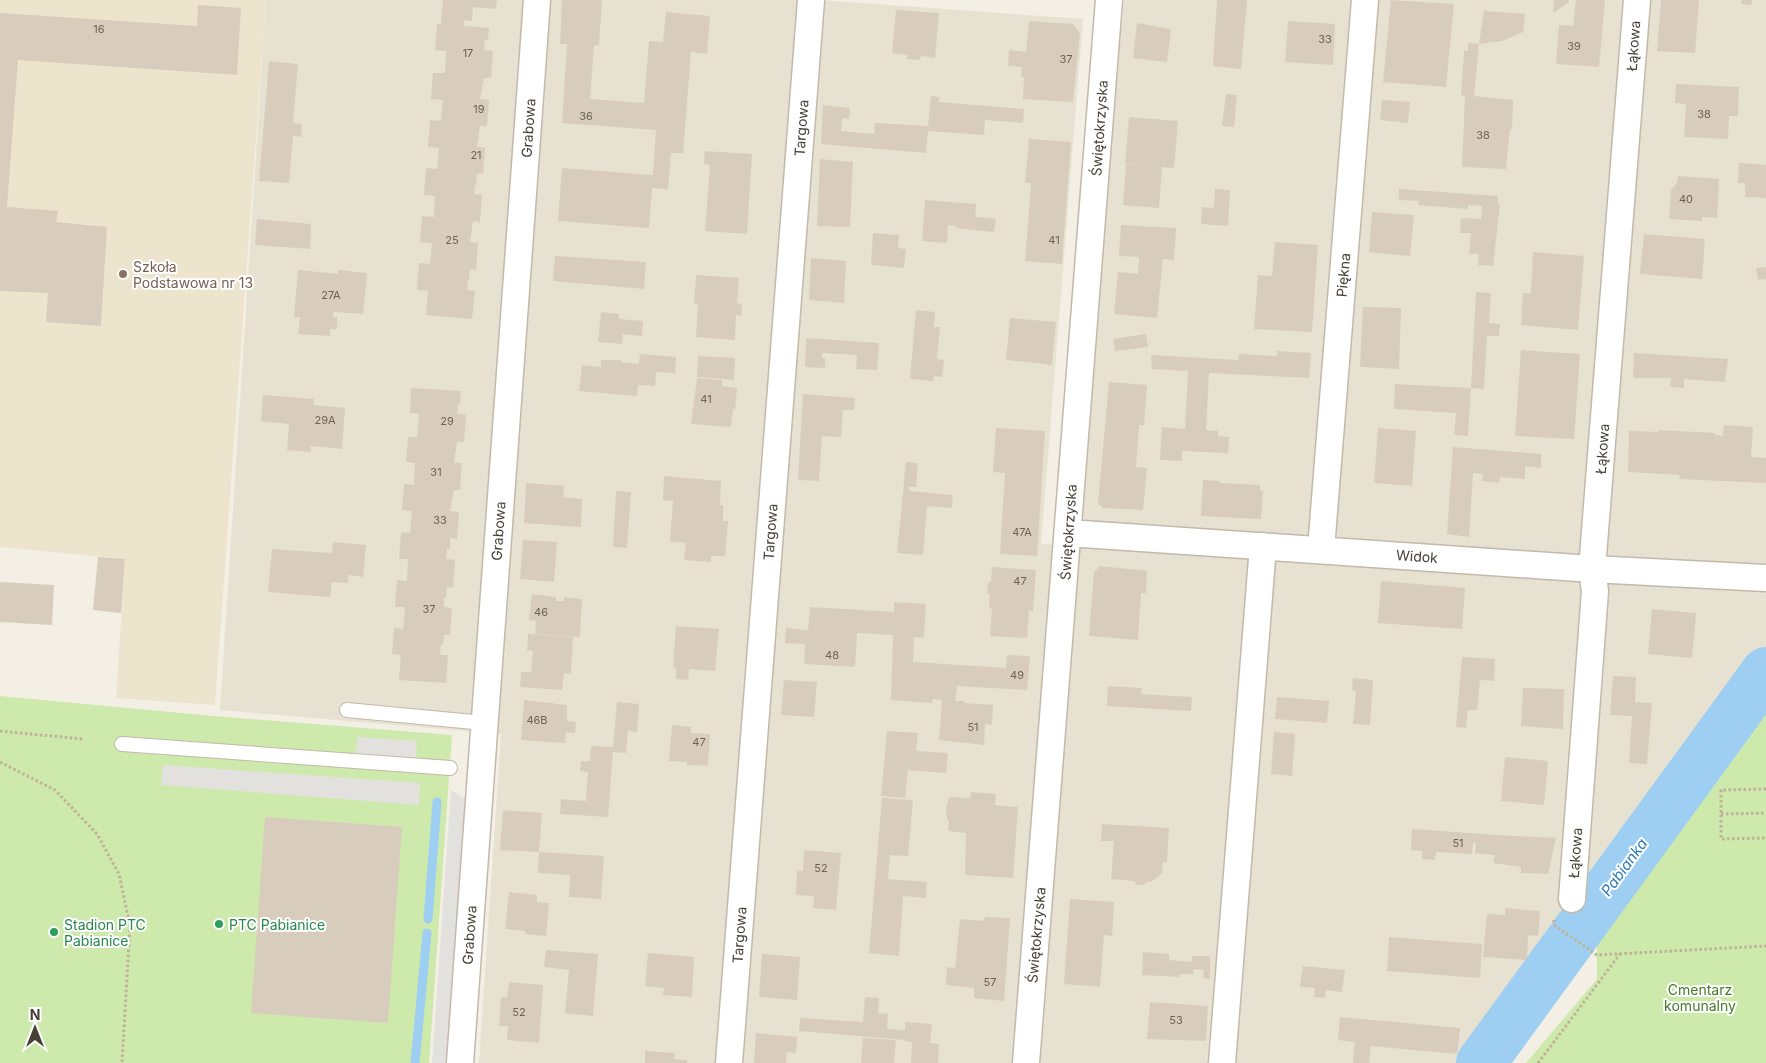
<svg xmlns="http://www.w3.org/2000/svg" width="1766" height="1063" viewBox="0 0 1766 1063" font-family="Inter,sans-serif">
<rect width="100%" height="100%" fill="#f3efe4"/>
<path fill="#e7e1d2" d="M266,0H820L1083,19L1041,544L1591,577L1766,590V658L1475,1063H479L501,734L220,710Z
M1124,0H1766V572L1076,529Z"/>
<path fill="#ede4ce" d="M0,0H266L215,705L116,698L125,559L0,547Z"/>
<path fill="#cde9ab" d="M0,696L213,716L452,735L429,1063H0Z
M1766,703V1063H1526L1597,979V937Z"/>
<path fill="#e3e1dd" d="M357,737L417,741L416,760L356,755Z
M163,765L420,783L419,805L161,785Z
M451,790L466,799L448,1063H432Z"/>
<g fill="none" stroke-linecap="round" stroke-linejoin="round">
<path stroke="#9ecff2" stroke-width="9" d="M428,919L437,802
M415,1063L427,933"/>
<path stroke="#9ecff2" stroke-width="50" d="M1481,1063L1766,672"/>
</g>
<path fill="#d8cdbc" d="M443,0H497L496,9L473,7L472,21L464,20V26L489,28L488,40H485L484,50L493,51L491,78H484L480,99L489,100L487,126H480L477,147L485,148L483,174H477L476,185H475L474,194L482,195L480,222L473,221L470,242L478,243L476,270L470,269L469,280H468L467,290L475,291L472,319L426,315L428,291L417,290L419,263L430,264L432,243L420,242L422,216L434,217L435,196L424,195L426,168L437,169L439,148L428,147L430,120L441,121L443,100L431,99L433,73H445L446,51L435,50L437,24H441Z
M562,0H602L599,46L594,45L590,99L644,103L649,41L663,42L666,12L710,16L707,54L691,52L683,153H671L668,189L652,188L649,228L558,221L562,168L653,175L656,130L562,123L567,44H560Z
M1217,0H1247L1241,69L1213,66Z
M1391,0L1454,4L1446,87L1383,82Z
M1554,0H1569L1568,3L1553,13Z
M1576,0H1605L1599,67L1556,64L1559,25L1573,26Z
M1661,0H1699L1695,53L1657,51Z
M1742,0H1752L1751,5L1741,4Z
M198,5L241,8L237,75L18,60L7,207L58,211L56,222L107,227L101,326L46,322L48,293L0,291V13L197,26Z
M896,10L939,13L935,58L921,56L920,60L907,59V55L892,53Z
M1484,11L1525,14L1523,32L1502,41L1479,44L1474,96L1513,100L1512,129H1510L1506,169L1462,167L1465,96L1461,95L1464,51H1468V43L1479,44Z
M1029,21L1073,24L1080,33L1073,102L1023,99L1024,77H1021L1022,67L1008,66L1009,50L1026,52Z
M1288,21L1335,24L1333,65L1285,62Z
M1137,23L1171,29L1167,62L1133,58Z
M269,61L298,64L293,123L302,124L301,137L293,136L289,183L259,181Z
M1676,84L1739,87L1738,116H1729L1728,139L1684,137L1686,104L1675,103Z
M1226,94L1237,95L1234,127L1222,126Z
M931,96L939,97V102L1024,109L1023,123L985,120L984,135L928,131L926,153L821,144L823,105L850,108L849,119L842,118L841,131L874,134L875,123L928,126Z
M1382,100L1410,102L1408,123L1380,120Z
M1129,117L1178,121L1174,168L1162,167L1159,208L1123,205L1126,165H1137L1125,164Z
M1029,139L1071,142L1062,264L1025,261L1031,185V183H1025Z
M705,151L752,154L747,234L705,231L710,165L704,164Z
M820,159L853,162L850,227L817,226Z
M1739,163L1766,165V198L1745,197V183H1738Z
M1678,176L1719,179L1717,218L1702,217V221L1669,219L1671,190L1677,183Z
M1215,189L1230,190L1228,226L1201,224L1202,207L1214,208Z
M1399,189L1498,196V203H1500L1493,266L1478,265L1479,254H1469L1471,233H1460L1461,218L1481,219L1482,206L1468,205V209L1418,205L1419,201L1399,200Z
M925,200L976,204L975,217L996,219L994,232L956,228L957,226L948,225L947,243L922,241Z
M1372,212L1414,215L1410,256L1369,252Z
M257,219L311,224L310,249L255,245Z
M1121,225L1176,228L1174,260L1163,259L1157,318L1114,314L1118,272L1138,274L1139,257L1119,256Z
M873,233L899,235L898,248L906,249L904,268L871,265Z
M1644,234L1705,239L1702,279L1640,274Z
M1275,242L1318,245L1312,332L1254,329L1258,275L1272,276Z
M1533,252L1584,256L1578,330L1521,325L1523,293H1531Z
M555,256L646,262L644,289L553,281Z
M811,258L846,261L844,303L809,300Z
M1766,267V279L1758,280L1756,268Z
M298,270L338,274V270L367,273L363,314L333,312V317H337V329H330V336L298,334L300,317H294Z
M696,275L739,278L737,303L742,304L741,316L736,315L735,340L696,337L698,304H694Z
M1476,292L1491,293L1489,323L1500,324L1499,336H1487L1484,389L1471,388Z
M1363,307L1401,308L1399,369L1360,367Z
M916,310L935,312L934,327H940L937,359L944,360L942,377L934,376L933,381L910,379Z
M601,312L619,314V319L643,321L642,336L623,334L622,344L598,342Z
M1010,318L1056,322L1052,365L1006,360Z
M1146,334L1148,347L1115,351L1113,339Z
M806,338L879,343L877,370L856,369L857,355L822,353V358H825V368L805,367Z
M1521,350L1580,354L1574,439L1515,436Z
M1277,351L1311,353L1309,378L1209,373L1206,430L1218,431V436L1229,437L1228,453L1182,451V461L1160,460L1162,427L1185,429L1188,371L1152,369L1151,355L1238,360L1239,354L1277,356Z
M1634,353L1728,359L1725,382L1684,379V388L1670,387L1671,378H1633Z
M640,354L676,357L675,373L656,372L655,386L638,385L637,396L579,391L582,365L601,367V360H621V362L639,364Z
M698,356L735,358L734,380L697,377Z
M697,378L722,380V386L737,388L735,409H733L731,427L691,424Z
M1109,382L1147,385L1144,425H1139L1136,467L1147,468L1143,510L1103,508L1098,503Z
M1395,384L1471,388L1468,436L1454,435L1456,413L1394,409Z
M411,388L461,391L460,404H458L457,414L466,415L464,442H457L454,463H462L460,490H454L450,511L459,512L457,539L450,538V549H447L446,559L455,560L453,588L447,587L446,598H444V607L452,608L450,635H444L443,645H441L440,655H448L446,683L399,680L401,655L392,654L394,628L403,629L405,607H395L397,580L407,581L408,559H399L401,532L410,533L412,511L402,510L404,484L414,485L415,463L406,462L408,437H417L419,414L410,413Z
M803,394L855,398L854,410H843L841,437L822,436L819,481L798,480Z
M263,395L314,399V405L345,408L342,449L311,446L310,452L287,450L289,424L261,421Z
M1724,425L1753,427L1751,457L1766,458V483L1679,479L1680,475L1628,472L1629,431L1659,432V430L1715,433V435L1723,436Z
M996,428L1045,431L1037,556L1000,554L1005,473L993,472Z
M1378,428L1416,431L1412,486L1374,483Z
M1453,447L1541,454V468L1525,466V479L1500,477L1499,483L1482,481L1483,474L1473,473L1469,537L1447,534Z
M906,462L918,463L916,487H909V491L953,495L952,508L927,506L923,555L897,553Z
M664,476L721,481L720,505H723V521H728L725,556H711V562L684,560L686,543L670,541L673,501L663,500Z
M1203,480L1220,481V483L1260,485V491H1263L1261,519L1201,516Z
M526,483L564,486L563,497L582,499L581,527L524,523Z
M616,491L631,492L627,548L613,547Z
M523,540L557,542L554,582L520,579Z
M333,542L366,545L363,577L348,575V583L332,582L330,597L268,592L272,549L332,553Z
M98,557L125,559L121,613L93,610Z
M1100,566L1147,571L1146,593H1141L1138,640L1089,636L1094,572Z
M992,567L1036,570L1033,611H1029L1027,638L990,636L992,608H989L990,594L987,593L988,582H991Z
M1381,581L1465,588L1462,629L1378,623Z
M0,582L54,585L52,625L0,622Z
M532,594L556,597V601H564V597L582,599L580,637L535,634L536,621L529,620Z
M894,602L926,604L924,638L914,637L913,662L1006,668L1007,655L1030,656L1027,690L957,686L955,701H964V703L993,705L992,725L985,724L984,745L939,740L942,700L933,699L932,703L891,700L893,635L857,633L855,667L804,664L805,644L785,643L786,628L808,630L810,607L894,612Z
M1652,609L1696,613L1692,658L1648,654Z
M676,626L719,629L715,671L689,669L688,680L676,679V668L673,667Z
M528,634L573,637L571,674L564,673L562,690L520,687L521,672H531L533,651L527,650Z
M1462,657L1495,659L1494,681L1480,680L1477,710H1468L1466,728L1456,727Z
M1613,676L1636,677L1635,702L1652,703L1647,764L1629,763L1632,716L1610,715Z
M1353,678L1373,680L1370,725L1353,724L1356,691L1352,690Z
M784,680L817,682L814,717L781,715Z
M1108,686L1142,688L1141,694L1192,697L1191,711L1107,706Z
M1523,688L1564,689L1563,729L1521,726Z
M1277,697L1329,701L1327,723L1275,719Z
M524,700L567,705V721L576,722L575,733L566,732L565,743L521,740Z
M617,702L639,704L637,732L628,731L626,753L613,752L608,817L560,814L561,799L586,801L588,772L580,771L581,761H590L591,746L613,747Z
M672,725L691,727V733L710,734L708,766L687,765V762L669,761Z
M887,731L918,733L916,751L948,753L946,773L908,770L905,798L881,796Z
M1274,732L1295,734L1292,776L1271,774Z
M1505,757L1548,761L1544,805L1501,801Z
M971,792L996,794L995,805L1018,807L1013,878L965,875L966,833L948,831L949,820H947L946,808L949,797L970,798Z
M882,798L913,800L908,856L890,855L888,879L927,882L926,898L903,896L899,956L869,953Z
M503,810L542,813L539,852L604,856L601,899L569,897L570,875L538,873L539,852L500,850Z
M265,817L402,827L388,1023L251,1013Z
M1102,824L1169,828L1167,863L1163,862L1162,873L1151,882H1147L1143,885H1137L1134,881L1111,879L1114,841H1101Z
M1412,829L1497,835L1556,838L1548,874L1521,873V867L1493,863L1495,855L1475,853L1476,843H1473L1472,854L1436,852L1435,860L1422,859V851L1411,850Z
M804,850L841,853L836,910L813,908L814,896L796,895L797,870L803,871Z
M509,892L537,895V902L549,903L546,936L525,934V931L505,929Z
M1070,899L1114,902L1112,936L1104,935L1100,987L1064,984Z
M1505,908L1540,911L1538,936L1528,935L1527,960L1483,957L1487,914L1505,915Z
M985,917L1010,918L1004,1001L974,998V988L946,985L947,967L955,968L960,919L984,921Z
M1389,937L1482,944L1480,978L1387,971Z
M546,950L598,954L593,1016L565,1013L569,970L544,967Z
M1143,952L1169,954V960L1192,962V956H1210V979L1203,978L1204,970L1194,969L1193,974H1180V977L1142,975Z
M648,953L694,957L692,997L663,995L664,988L645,986Z
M762,954L800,957L797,1000L759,997Z
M1303,966L1345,970L1342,992L1326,990L1325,998L1314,997L1315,988L1300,987Z
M509,982L543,985L539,1043L507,1040L508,1026H499L501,997H507Z
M865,997L879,998L878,1013L888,1014L887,1029L905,1030V1022L932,1024L930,1043L939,1044L938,1063H911L912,1042L904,1041L905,1040L799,1031L800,1018L863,1022Z
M1150,1002L1208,1006L1206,1041L1147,1039Z
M1340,1017L1460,1028L1457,1054L1371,1046L1369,1063H1353L1355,1042L1338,1040Z
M756,1033L797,1037L796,1053L787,1052L786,1063H754Z
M863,1038L896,1040L894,1063H861Z
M645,1051L675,1053L674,1059L687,1060V1063H645Z"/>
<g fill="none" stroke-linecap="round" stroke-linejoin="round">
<defs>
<path id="service" d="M347,710L484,723
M122,744L450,768"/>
<path id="minor" d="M1068,533L1592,569L1766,578
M1321,549L1365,0
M1572,899L1595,591L1592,569L1637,0
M460,1063L537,0
M729,1063L811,0
M1026,1063L1109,0
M1222,1063L1263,546"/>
</defs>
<use href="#service" stroke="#c2b9aa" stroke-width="16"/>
<use href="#minor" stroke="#c2b9aa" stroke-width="29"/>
<path stroke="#c1b297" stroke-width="3" stroke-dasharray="2.5 2.5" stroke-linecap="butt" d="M0,731L82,739
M0,762L55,790L97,834L119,874L130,926L122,1063
M1766,789L1721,790V839L1766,838
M1721,814L1766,813
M1554,920V925L1597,955L1766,946
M1538,1063L1620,954"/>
<use href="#service" stroke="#fff" stroke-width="14"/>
<use href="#minor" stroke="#fff" stroke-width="26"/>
</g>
<circle fill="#8d6e63" stroke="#fff" stroke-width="2" cx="123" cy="274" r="5"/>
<g fill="#2e9e5b" stroke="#fff" stroke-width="2">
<circle cx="219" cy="924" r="5"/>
<circle cx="54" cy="932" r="5"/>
</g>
<g text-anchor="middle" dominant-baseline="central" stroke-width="4" stroke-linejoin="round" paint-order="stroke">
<g font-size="11" fill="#6a6256">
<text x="99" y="29">16</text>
<text x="1325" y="39">33</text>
<text x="1574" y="46">39</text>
<text x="468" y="53">17</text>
<text x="1066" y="59">37</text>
<text x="479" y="109">19</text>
<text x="1704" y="114">38</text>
<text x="586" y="116">36</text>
<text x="1483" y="135">38</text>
<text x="476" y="155">21</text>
<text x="1686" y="199">40</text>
<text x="452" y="240">25</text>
<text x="1054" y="240">41</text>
<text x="331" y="295">27A</text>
<text x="706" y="399">41</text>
<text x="325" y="420">29A</text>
<text x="447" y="421">29</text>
<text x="436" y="472">31</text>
<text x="440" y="520">33</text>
<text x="1022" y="532">47A</text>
<text x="1020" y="581">47</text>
<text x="429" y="609">37</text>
<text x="541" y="612">46</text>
<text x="832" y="655">48</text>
<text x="1017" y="675">49</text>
<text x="537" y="720">46B</text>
<text x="973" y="727">51</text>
<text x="699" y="742">47</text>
<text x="1458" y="843">51</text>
<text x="821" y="868">52</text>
<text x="990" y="982">57</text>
<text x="519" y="1012">52</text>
<text x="1176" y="1020">53</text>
</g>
<g font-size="14" fill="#453f34" stroke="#fff">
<text transform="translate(1633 46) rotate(-86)">Łąkowa</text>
<text transform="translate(528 128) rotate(-86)">Grabowa</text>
<text transform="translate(801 128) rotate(-86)">Targowa</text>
<text transform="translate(1099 128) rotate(-86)">Świętokrzyska</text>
<text transform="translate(1343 275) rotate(-85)">Piękna</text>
<text transform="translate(1602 449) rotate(-86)">Łąkowa</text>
<text transform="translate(498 531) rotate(-86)">Grabowa</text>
<text transform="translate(770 532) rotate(-86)">Targowa</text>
<text transform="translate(1068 532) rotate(-86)">Świętokrzyska</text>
<text transform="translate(1417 556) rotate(4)">Widok</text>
<text transform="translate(1575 853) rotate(-86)">Łąkowa</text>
<text transform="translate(469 935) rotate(-86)">Grabowa</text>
<text transform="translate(739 935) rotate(-86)">Targowa</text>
<text transform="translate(1036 935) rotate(-85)">Świętokrzyska</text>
</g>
<g font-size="14" fill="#785e54" stroke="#fff" text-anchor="start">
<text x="133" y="266">Szkoła<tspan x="133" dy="16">Podstawowa nr 13</tspan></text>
</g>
<g font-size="14" fill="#27864d" stroke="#fff" text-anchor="start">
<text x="64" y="924">Stadion PTC<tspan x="64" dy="16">Pabianice</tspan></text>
<text x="229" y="924">PTC Pabianice</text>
</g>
<g font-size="14" fill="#457926" stroke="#fff">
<text x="1700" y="989">Cmentarz<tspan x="1700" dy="16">komunalny</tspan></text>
</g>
<g font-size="15" font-style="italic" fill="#2a79b5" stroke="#fff">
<text transform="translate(1624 867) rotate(-54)">Pabianka</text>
</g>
</g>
<g transform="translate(35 1028)" stroke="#ffffff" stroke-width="4" paint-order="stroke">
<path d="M0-4L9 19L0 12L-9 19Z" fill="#453f34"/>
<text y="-8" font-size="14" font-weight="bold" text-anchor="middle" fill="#453f34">N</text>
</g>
</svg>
